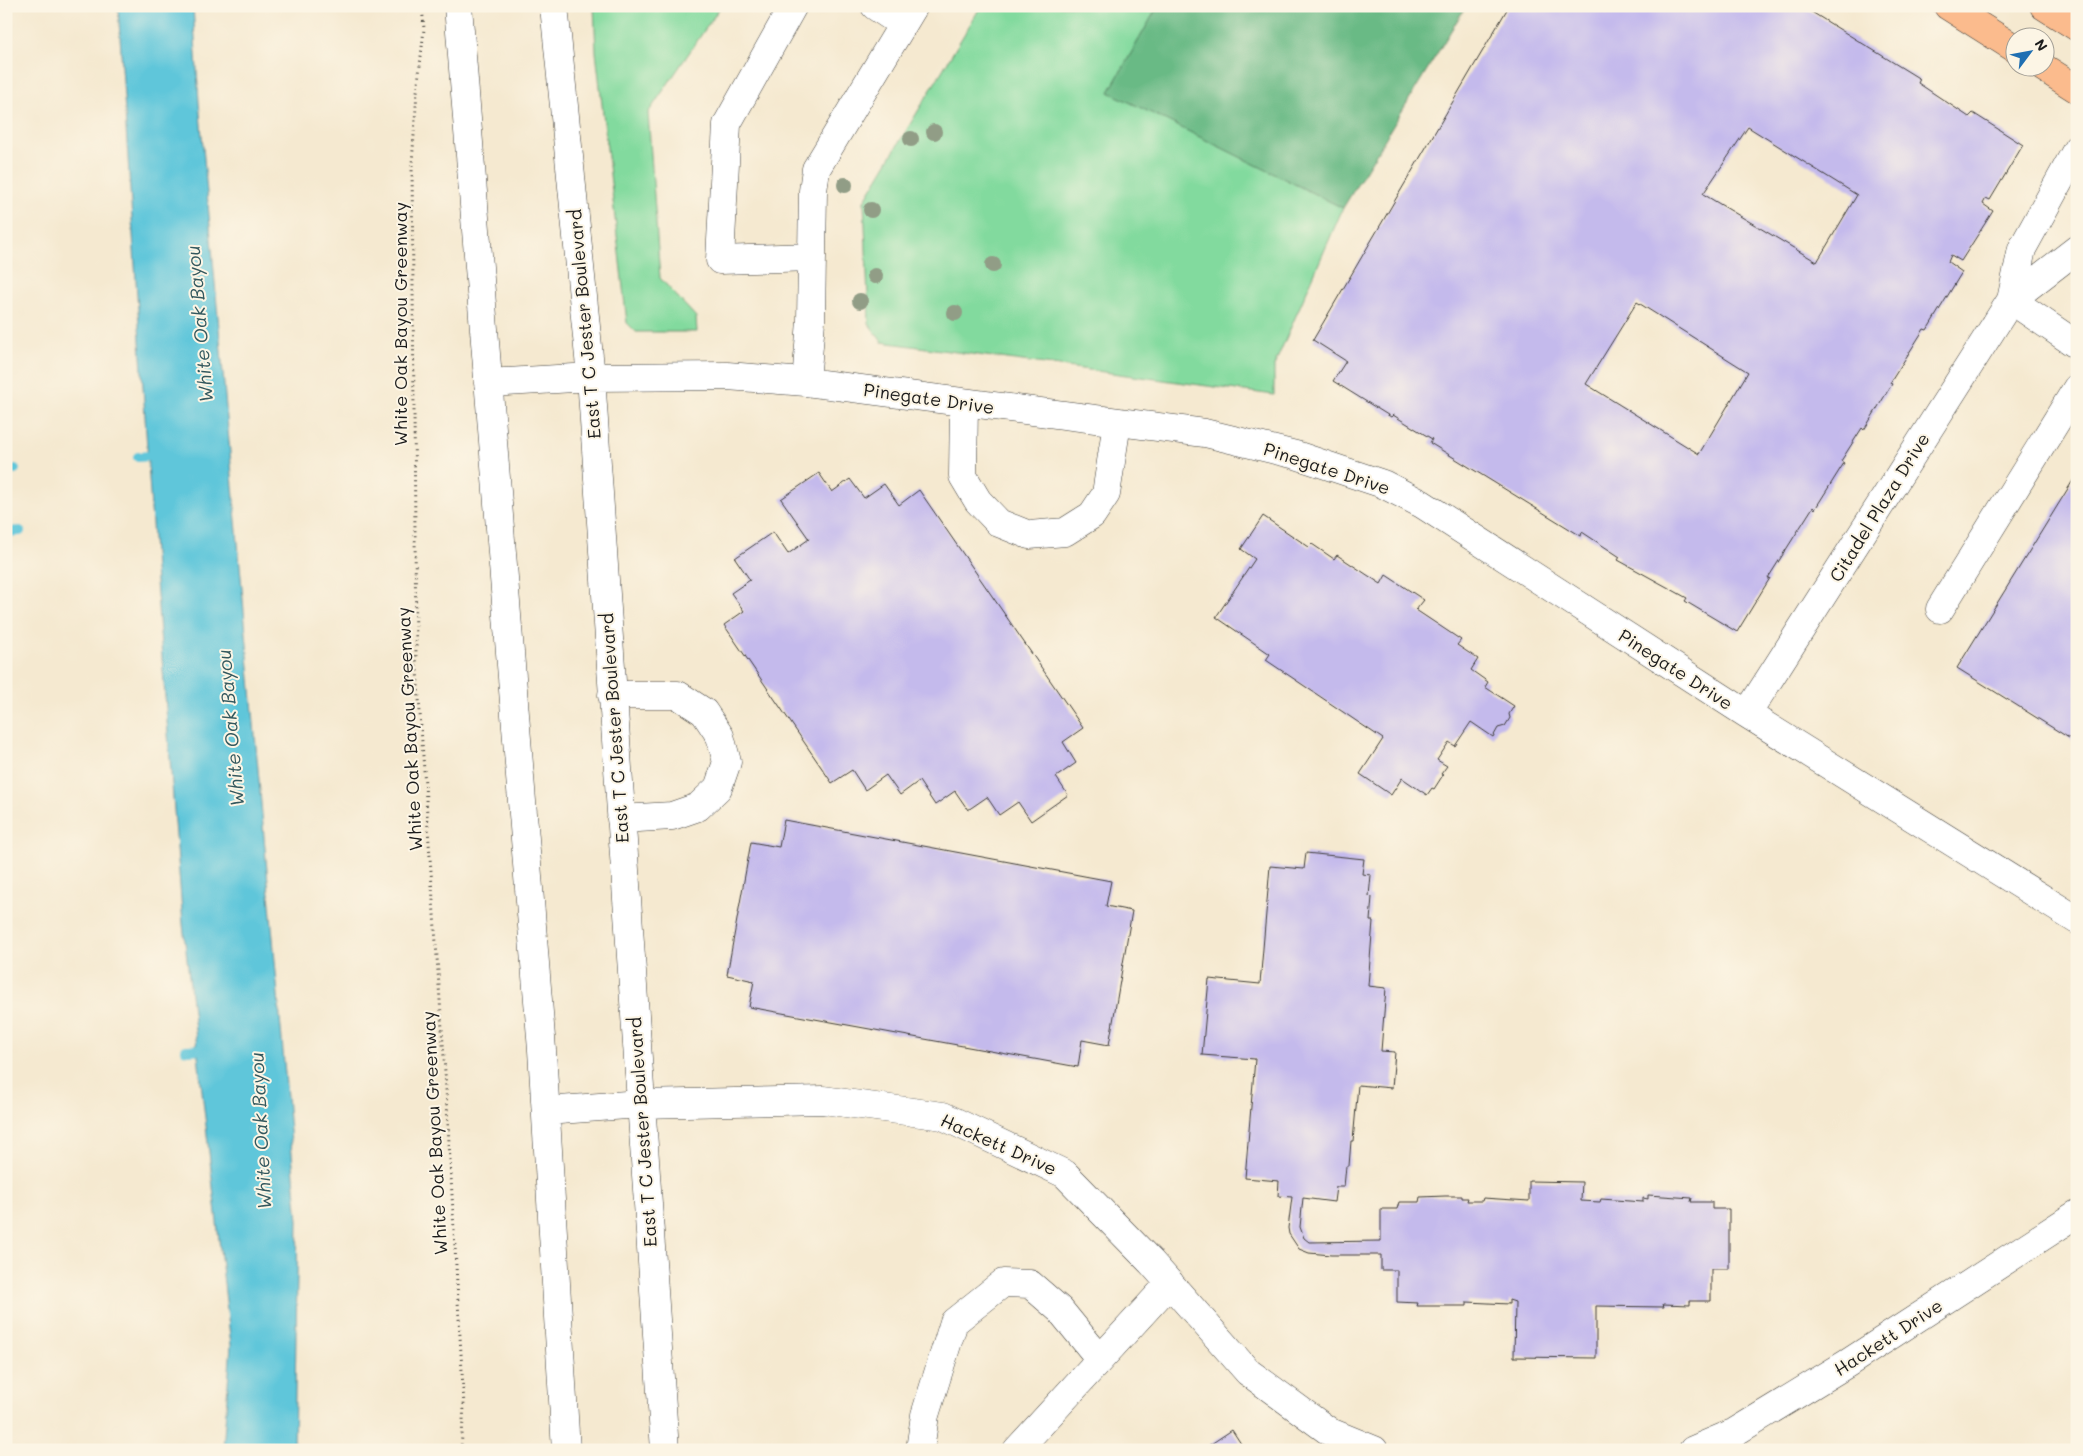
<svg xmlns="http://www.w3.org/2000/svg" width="2083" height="1456" viewBox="0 0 2083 1456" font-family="Mali,sans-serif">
<rect width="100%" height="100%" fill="#fcf5e5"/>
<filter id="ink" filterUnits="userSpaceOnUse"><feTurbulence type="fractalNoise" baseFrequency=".02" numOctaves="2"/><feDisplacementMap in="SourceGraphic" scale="10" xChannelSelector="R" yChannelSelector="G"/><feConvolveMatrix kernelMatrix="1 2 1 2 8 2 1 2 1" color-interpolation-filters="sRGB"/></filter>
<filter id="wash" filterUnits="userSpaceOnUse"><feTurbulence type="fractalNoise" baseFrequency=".0096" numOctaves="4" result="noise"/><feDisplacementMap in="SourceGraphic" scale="20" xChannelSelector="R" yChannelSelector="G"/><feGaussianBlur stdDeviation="1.12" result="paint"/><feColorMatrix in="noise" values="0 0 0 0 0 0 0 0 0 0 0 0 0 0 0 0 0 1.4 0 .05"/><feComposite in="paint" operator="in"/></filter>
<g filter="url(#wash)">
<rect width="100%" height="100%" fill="#f5e9d0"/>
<path fill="#82da9e" stroke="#4f7b5d" d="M594,6H721L648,113L660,278L696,317L697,332H636L627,323L596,52Z
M981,6H1158L1109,92L1343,208L1274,366V395L882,342L869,324L864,201Z"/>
<path fill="#69ba85" stroke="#426b50" d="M1158,6H1466L1343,208L1109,92Z"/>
<path fill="#5ec6da" stroke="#3d717b" d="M118,6H193L199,102L298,1221L294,1450H223L231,1345L183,924L155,569Z"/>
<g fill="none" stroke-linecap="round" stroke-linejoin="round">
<path stroke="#5ec6da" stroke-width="10" d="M138,457L162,455
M6,470L15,469
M6,532L20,531
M186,1050L210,1049"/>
</g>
<g id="blocks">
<path fill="#c4baec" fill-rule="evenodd" d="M1509,6H1802L1920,79L1918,83L1969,117L1973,113L2023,145L1990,200L1986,198L1983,204L1993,211L1961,261L1951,255L1948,262L1962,272L1927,330L1924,329L1890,383L1892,384L1864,430L1862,428L1841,461L1844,463L1815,509L1813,507L1768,578H1770L1737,632L1685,601L1687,598L1618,560L1620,557L1582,532L1581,536L1430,443L1432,439L1393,415L1391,417L1333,381L1346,361L1313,340ZM1748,127L1857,195L1817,262L1703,194ZM1637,302L1748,372L1699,454L1586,384Z
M819,473L832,492L850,479L864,498L884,484L899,505L919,490L1083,728L1063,742L1076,763L1056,777L1068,795L1031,821L1018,802L999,815L987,797L968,810L955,791L935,805L919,781L900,795L886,775L865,790L852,770L832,783L724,625L744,611L731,593L750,580L735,558L773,532L788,554L809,539L781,499Z
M2077,474V743L1957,668Z
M1263,516L1309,547L1312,544L1334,559L1337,555L1381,584L1386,575L1424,600L1416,610L1461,640L1457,645L1478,659L1471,670L1488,682L1485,687L1514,706L1509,714L1510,718L1505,726L1498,728L1493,737L1471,722L1455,746L1449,742L1437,760L1447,766L1441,774L1443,775L1434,789L1432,788L1427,795L1402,778L1391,795L1360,774L1383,739L1266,660L1270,654L1216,617L1255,559L1241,549Z
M784,820L1111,881L1106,906L1132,911L1109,1045L1082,1040L1078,1067L749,1007L754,981L727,975L751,842L779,847Z
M1306,853L1364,859L1362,874L1371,875L1369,896L1372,897L1370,921H1373L1368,986L1386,988L1381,1051L1395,1052L1392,1088L1358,1085L1353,1141H1351L1349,1166H1346L1344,1187H1336L1334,1202L1303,1198L1300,1227L1304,1238L1309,1242L1381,1241V1209H1397L1399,1202H1419L1420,1197L1445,1196H1462V1198H1468L1467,1201H1482L1483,1198L1529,1201V1181L1582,1182L1581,1201L1600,1202L1601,1199L1643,1202V1198L1648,1199V1195L1692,1198L1691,1202H1712V1209H1729V1269H1711V1301H1690V1305L1663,1304L1664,1307L1596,1306V1358L1514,1357L1515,1302L1509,1300V1304L1467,1302V1306H1417L1418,1303L1397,1302V1270H1381V1255H1331L1309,1253L1299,1249L1289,1234L1288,1228L1292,1197L1278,1196L1279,1181L1245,1178L1255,1059L1202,1055L1209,979L1260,984L1270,866L1304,869Z
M1232,1430L1245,1450H1202Z"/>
</g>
</g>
<g filter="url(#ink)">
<use href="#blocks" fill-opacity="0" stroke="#3d3b37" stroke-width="1"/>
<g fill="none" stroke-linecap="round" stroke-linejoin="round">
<defs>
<path id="minor" d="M458,6L542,1050L566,1450
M554,6L591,377L665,1450
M793,6L727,124L720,260L812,257
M875,6L902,24
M2011,300L2077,249
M2011,300L2077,345
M806,382L811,321L813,191L816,169L914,6
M488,383L591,377L727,376L806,382L1205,433L1296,455L1383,484L1422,504L1747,714L2077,920
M964,403L963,476L978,501L999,523L1029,535L1065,532L1092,515L1106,494L1117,423
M1940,609L2077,388
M612,695H678L704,712L720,736L727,762L718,788L698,807L672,816L621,819
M1747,714L2011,300L2022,249L2077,149
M546,1111L640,1104L823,1100L943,1116L1065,1174L1151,1262L1248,1372L1330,1432L1374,1450
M920,1450L925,1415L954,1322L1003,1283L1030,1284L1060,1310L1100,1359
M1017,1450L1170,1283
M1693,1450L1735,1432L1848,1363L2077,1214"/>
<path id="major" d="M1948,6L2016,49
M2044,68L2077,89"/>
<path id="highway" d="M2044,6L2077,27"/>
</defs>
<use href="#minor" stroke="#3d3b37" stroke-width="29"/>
<use href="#major" stroke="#3d3b37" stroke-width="29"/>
<use href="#highway" stroke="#3d3b37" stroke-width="29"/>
<path stroke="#3d3b37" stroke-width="3" stroke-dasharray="1 4" stroke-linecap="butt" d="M422,6L424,29L417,92L412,164L416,656L445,1072L464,1406L461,1450"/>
<use href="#minor" stroke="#fff" stroke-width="28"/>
<use href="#major" stroke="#fbbb8d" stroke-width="28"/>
<use href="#highway" stroke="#fbbb8d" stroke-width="28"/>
</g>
<g fill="#919d86">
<circle cx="934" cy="132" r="8"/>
<circle cx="911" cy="139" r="8"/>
<circle cx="845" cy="185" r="8"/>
<circle cx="871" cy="210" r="8"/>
<circle cx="993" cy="265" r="8"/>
<circle cx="875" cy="276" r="8"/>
<circle cx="860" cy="301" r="8"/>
<circle cx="955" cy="313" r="8"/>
</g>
</g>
<g text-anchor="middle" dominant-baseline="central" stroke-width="4" stroke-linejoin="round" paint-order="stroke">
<g font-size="18" fill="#1c1c1c" stroke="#fcf5e5">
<text transform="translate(400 324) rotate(-90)">White Oak Bayou Greenway</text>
<text transform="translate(584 324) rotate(-95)">East T C Jester Boulevard</text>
<text transform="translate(929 398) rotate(8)">Pinegate Drive</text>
<text transform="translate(1327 468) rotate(18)">Pinegate Drive</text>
<text transform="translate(1879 507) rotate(-58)">Citadel Plaza Drive</text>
<text transform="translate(1676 669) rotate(33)">Pinegate Drive</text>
<text transform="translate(614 728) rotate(-94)">East T C Jester Boulevard</text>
<text transform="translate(409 729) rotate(-93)">White Oak Bayou Greenway</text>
<text transform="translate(642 1132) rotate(-94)">East T C Jester Boulevard</text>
<text transform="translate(434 1133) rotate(-93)">White Oak Bayou Greenway</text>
<text transform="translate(999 1144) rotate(24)">Hackett Drive</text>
<text transform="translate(1888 1337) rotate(-33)">Hackett Drive</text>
</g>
<g font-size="19" font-style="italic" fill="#33585e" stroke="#fcf5e5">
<text transform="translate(199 324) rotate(-95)">White Oak Bayou</text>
<text transform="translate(230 728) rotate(-95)">White Oak Bayou</text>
<text transform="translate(260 1131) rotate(-93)">White Oak Bayou</text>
</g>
</g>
<rect width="2083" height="1456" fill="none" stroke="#fcf5e5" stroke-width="25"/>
<g transform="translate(2030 52) rotate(58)"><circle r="24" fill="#fcf5e5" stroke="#a29e95"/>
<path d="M0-4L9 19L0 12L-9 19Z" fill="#1f6fb2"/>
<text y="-8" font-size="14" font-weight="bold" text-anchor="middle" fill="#1c1c1c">N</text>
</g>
</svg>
